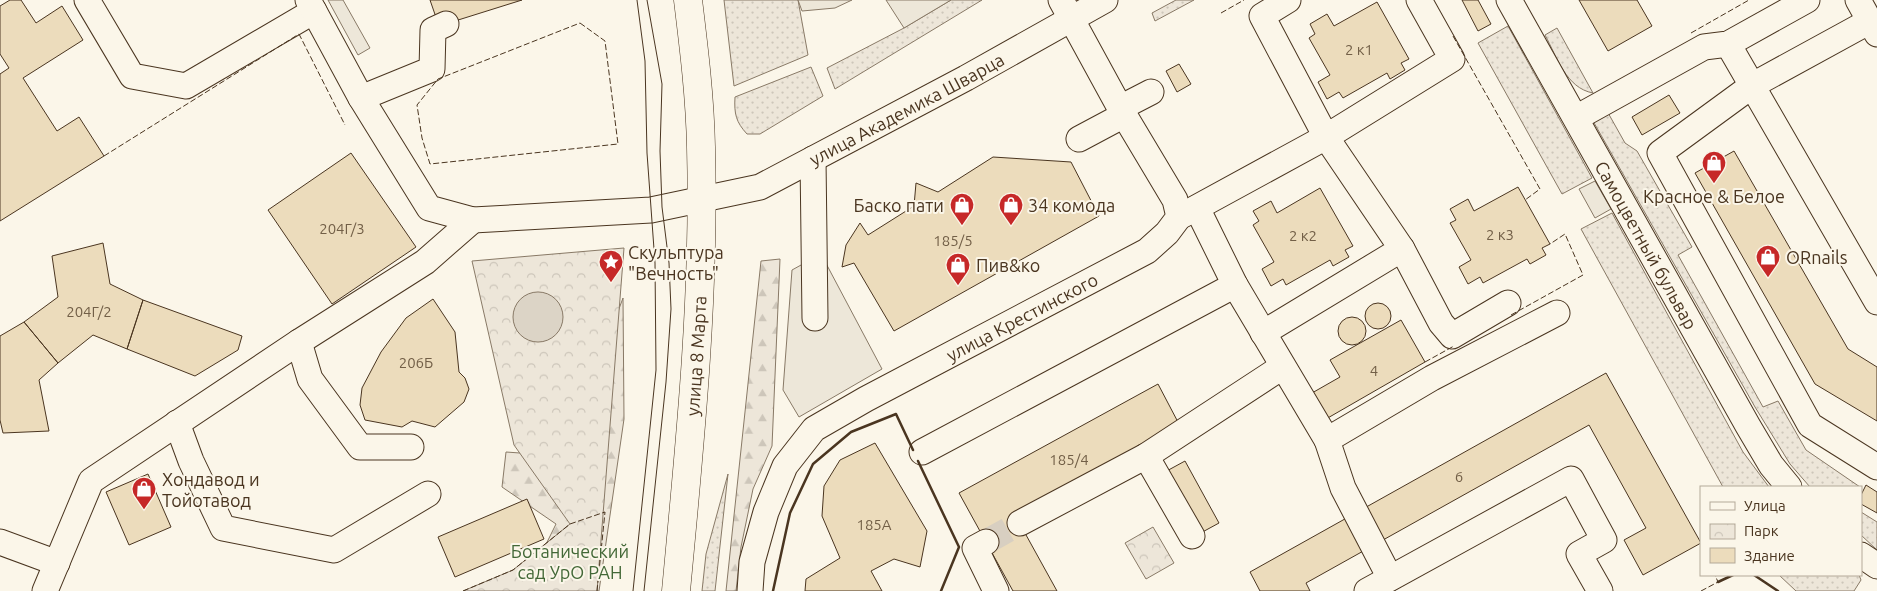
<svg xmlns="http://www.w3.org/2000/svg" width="1877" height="591" viewBox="0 0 1877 591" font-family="Ubuntu,sans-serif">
<defs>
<pattern id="grass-dots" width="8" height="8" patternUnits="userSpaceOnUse" patternTransform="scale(1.25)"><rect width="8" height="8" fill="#ede6d9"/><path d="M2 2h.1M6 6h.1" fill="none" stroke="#cdc6ba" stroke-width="1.8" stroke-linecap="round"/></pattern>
<pattern id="forest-firs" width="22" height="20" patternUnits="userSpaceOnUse" patternTransform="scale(1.25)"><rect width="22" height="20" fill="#ede6d9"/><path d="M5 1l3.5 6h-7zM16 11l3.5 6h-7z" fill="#cdc6ba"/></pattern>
<pattern id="park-crowns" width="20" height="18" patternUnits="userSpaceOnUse" patternTransform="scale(1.25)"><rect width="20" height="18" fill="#ede6d9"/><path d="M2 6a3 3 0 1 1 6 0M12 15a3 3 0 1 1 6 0" fill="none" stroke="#cdc6ba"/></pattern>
</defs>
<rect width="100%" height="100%" fill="#fbf6e9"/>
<path fill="url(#grass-dots)" stroke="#887966" d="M724,0H798L808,55L734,86Z
M951,0H982L835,89L827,68L904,28Z
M1176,0H1194L1155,21L1152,13Z
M1508,26L1592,178L1562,194L1478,43Z
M1557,28L1593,93C1566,88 1557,57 1545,35Z
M811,67L823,96L760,134H747C736,122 734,114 735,97Z
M1607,111L1625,143L1637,151L1692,247L1678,255L1763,407L1778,401L1806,450L1860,487H1810L1790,464L1755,407L1593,121Z
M1612,213L1743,452L1769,487H1723L1581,229Z
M728,474L715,591H702L706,554Z
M1861,512L1877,522V550L1861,535Z
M1779,575H1859L1861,580L1854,591H1796Z"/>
<path fill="url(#forest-firs)" stroke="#887966" d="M780,259L772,446L753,489L741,547L736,591H726L761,261Z
M623,298L624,419L599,591H523L556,524L502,487L506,452L561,456L585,400Z"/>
<path fill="url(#park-crowns)" stroke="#887966" d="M624,248L597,591H463L513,570L570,524L514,445L472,261Z
M1153,527L1174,563L1146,579L1125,543Z"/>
<path fill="#ede7d9" stroke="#887966" d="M328,0H343L370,48L358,55Z
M798,0H852L835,8L802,11Z
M886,0H951L904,28Z
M1595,181L1611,209L1595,218L1579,189Z
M821,254L882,369L799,417L783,390L792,270Z"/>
<path fill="#dcd4c6" stroke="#887966" d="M513 317a25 25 0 1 1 50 0a25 25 0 1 1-50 0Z"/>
<path fill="#ecdcbc" stroke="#4a3520" d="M10,0H21L36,23L62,6L83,40L23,78L57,131L79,117L104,156L0,221V74L9,68L0,54V6Z
M430,0H522L439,26Z
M1462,0H1478L1491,24L1478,31Z
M1579,0H1637L1652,26L1608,51Z
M1377,2L1409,59L1401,63L1405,70L1390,79L1387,73L1343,98L1339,92L1327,99L1318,82L1330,75L1309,38L1315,34L1310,24L1327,14L1334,26Z
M1179,64L1191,84L1177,92L1166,71Z
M1669,95L1680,113L1642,135L1632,117Z
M1734,151L1848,349L1877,367V421L1815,384L1695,173Z
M351,153L416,247L332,304L268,210Z
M993,157L1071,162L1099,216L894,331L854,263L842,267L846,245L860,223L868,235L914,206L916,183L938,192Z
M1518,187L1550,244L1542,248L1546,255L1530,264L1527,259L1483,283L1480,277L1468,284L1459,267L1471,260L1450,223L1456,220L1450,209L1468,199L1474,211Z
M1320,188L1353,246L1345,250L1349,257L1333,266L1330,260L1286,285L1283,279L1271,286L1262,269L1274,262L1253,225L1259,221L1253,211L1271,201L1277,213Z
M103,243L110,284L143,300L127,349L93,335L58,363L24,322L58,297L52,256Z
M433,299L455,332L459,372L465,378L469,389L464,402L435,427L412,421L402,427L365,420L360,405L362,388L381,352L406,318Z
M143,300L242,336L238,350L195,376L127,349Z
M1365 316a13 13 0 1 1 26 0a13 13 0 1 1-26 0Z
M1338 331a14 14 0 1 1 28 0a14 14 0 1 1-28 0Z
M1401,320L1425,362L1326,419L1312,393L1340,377L1330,360Z
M24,322L58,363L39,380L49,431L3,433L0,420V336Z
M1606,373L1701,543L1643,575L1624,540L1646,528L1589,425L1306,583L1310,591H1260L1250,572Z
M1158,384L1179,424L1015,515L1057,591H1013L959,493Z
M875,443L927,531L920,567L894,559L871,571L882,591H805L806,579L840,558L822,516L824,486L840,460Z
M1185,461L1219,523L1197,535L1163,473Z
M148,474L171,527L129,545L106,492Z
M1866,485L1877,492V513L1861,504V495Z
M527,499L544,539L455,577L438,537Z"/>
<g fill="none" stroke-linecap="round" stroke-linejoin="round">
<path stroke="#d8cfc1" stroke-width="25" stroke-dasharray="25 12" stroke-linecap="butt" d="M986,542L1020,523"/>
<defs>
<g id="minor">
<path d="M87,0L132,76L186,86L314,11"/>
<path id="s1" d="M308,0L361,98L429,208L473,220L651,210L760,187L966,78L1105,0"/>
<path d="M1288,0L1262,16L1326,137L1452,59L1419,0"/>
<path id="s2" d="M1509,0L1748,426L1771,465L1789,487"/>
<path d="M1858,0L1877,34"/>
<path d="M1870,21L1753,85L1660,153L1810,425L1877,467"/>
<path d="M1728,44L1877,302"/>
<path d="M361,98L432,69L433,30L446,24"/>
<path d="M1120,108L1151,92"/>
<path d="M1576,118L1704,47L1728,44L1807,0"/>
<path d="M1079,139L1124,115"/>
<path d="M813,159L815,318"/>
<path d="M1197,208L1235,285L1327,440L1432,378L1557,313"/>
<path d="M1183,215L1326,137L1402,249L1263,333"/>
<path d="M1402,249L1441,323L1452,336L1508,303"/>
<path d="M299,342L310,379L360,447H411"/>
<path d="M177,423L191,461L223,528L334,550L428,494"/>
<path d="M1327,440L1343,488L1390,578"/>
<path d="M922,452L1235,285"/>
<path d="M1146,456L1192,536"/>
<path d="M1020,523L1146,456L1282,367"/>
<path d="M0,542L57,563"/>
<path d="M986,542L975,548L996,591"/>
<path d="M1861,555L1877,566"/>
<path d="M45,591L91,481L299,342L425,262L473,220"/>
<path id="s3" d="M750,591L752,562L766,512L785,466L814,429L866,399L1147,251L1167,233L1179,217L1175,200L1120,108L1061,0"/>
<path d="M1367,591L1571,479L1604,540L1579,554L1600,591"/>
</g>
<g id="major">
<path id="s4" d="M676,591C690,443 705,295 701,147C700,98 694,49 688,0"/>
</g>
</defs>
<use href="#minor" stroke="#4a3520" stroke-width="27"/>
<use href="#major" stroke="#4a3520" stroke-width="29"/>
<use href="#minor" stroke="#fbf6e9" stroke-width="25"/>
<use href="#major" stroke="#fbf6e9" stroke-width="28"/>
<path stroke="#4a3520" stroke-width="1" d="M633,591L656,370L655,263L647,153L645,61L637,0
M644,591L666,382L671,309L669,263L662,207L660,151L662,84L647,0"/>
<path stroke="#4a3520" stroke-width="1" stroke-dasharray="6 2.5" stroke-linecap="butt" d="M1221,13L1244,0
M580,23L605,41L618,144L430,164L422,138L417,105L438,79Z
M1691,33L1749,0
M1453,36L1540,189L1525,200
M104,156L299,34L345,125
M1511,315L1583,275L1565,234L1550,244
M1425,362L1454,346
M463,591L513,570L570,524L605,512L597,591
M1701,591L1718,582L1715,575"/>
<path stroke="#4a3520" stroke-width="2.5" d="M918,461L959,547L941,591
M1754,575L1778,591
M1718,582L1733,575
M773,591L790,513L813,464L851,432L896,414L913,450"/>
</g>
<defs>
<symbol id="shop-pin" viewBox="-11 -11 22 30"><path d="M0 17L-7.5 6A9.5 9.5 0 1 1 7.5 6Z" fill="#c62828" stroke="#fbf6e9"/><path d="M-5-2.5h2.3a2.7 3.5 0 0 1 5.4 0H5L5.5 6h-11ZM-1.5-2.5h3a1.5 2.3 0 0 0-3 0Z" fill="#fff"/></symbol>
<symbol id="sight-pin" viewBox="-11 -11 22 30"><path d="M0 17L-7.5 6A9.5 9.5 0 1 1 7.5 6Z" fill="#c62828" stroke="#fbf6e9"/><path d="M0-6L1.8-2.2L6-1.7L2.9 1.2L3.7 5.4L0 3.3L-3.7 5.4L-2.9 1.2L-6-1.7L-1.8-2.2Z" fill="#fff"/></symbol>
</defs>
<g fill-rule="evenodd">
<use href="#shop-pin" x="1700" y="149" width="28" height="38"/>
<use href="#shop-pin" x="948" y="191" width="28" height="38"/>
<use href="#shop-pin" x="997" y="191" width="28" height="38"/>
<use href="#shop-pin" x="1754" y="243" width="28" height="38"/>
<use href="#sight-pin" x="597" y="248" width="28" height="38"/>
<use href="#shop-pin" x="944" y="251" width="28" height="38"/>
<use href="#shop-pin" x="130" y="475" width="28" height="38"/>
</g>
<g text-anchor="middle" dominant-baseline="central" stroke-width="4" stroke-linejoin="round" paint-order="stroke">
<g font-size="15" fill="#725f47">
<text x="1359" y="49">2 к1</text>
<text x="342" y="228">204Г/3</text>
<text x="1500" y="234">2 к3</text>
<text x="1303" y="235">2 к2</text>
<text x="953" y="240">185/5</text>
<text x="89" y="311">204Г/2</text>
<text x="416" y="362">206Б</text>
<text x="1374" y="370">4</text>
<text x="1069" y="459">185/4</text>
<text x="1459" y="476">6</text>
<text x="874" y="524">185А</text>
</g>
<g font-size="18" fill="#4a3520" stroke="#fbf6e9">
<text stroke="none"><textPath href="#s1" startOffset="742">улица Академика Шварца</textPath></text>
<text stroke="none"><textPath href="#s2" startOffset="281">Самоцветный бульвар</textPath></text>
<text stroke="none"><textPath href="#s3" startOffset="414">улица Крестинского</textPath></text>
<text stroke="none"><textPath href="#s4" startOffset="236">улица 8 Марта</textPath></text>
</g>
<g font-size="18" fill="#4a3520" stroke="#fbf6e9" text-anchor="start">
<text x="1714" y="196" text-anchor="middle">Красное &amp; Белое</text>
<text x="944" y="205" text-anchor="end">Баско пати</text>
<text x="1028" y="205">34 комода</text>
<text x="628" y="252">Скульптура<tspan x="628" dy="21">"Вечность"</tspan></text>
<text x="1786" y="257">ORnails</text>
<text x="976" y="265">Пив&amp;ко</text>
<text x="162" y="479">Хондавод и<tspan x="162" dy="21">Тойотавод</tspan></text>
</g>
<g font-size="18" fill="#436837" stroke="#fbf6e9">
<text x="570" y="551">Ботанический<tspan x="570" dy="21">сад УрО РАН</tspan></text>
</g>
</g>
<rect x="1700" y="486" width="162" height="90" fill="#fbf6e9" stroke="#b4a999"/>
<rect x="1710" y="502" width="25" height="8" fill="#fbf6e9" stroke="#b4a999"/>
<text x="1744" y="511" font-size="15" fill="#4a3520">Улица</text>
<rect x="1710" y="524" width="25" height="15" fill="url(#park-crowns)" stroke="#b4a999"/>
<text x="1744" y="536" font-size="15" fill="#4a3520">Парк</text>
<rect x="1710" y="548" width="25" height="15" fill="#ecdcbc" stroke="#b4a999"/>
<text x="1744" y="561" font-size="15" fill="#4a3520">Здание</text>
</svg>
